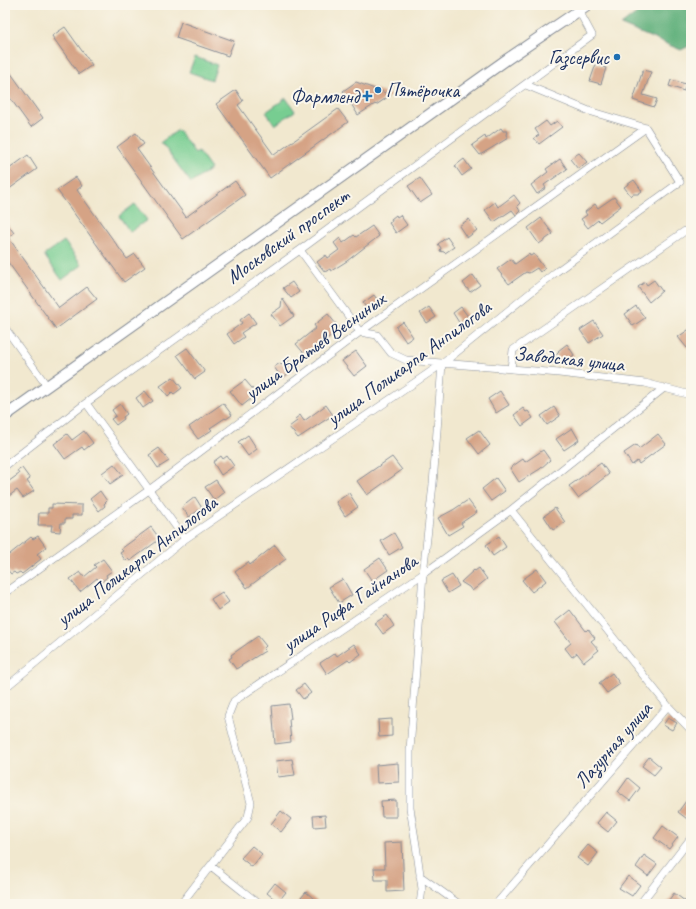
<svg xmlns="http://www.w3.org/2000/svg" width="696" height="909" viewBox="0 0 696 909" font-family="Caveat,sans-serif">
<rect width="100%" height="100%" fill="#fbf7ec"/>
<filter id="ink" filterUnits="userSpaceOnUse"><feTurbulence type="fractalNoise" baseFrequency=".025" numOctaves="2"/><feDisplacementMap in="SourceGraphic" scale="8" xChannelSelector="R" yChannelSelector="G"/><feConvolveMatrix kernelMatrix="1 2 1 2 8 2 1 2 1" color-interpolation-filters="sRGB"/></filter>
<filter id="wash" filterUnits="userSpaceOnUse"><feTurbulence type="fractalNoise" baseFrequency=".012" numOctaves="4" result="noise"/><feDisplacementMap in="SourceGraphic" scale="16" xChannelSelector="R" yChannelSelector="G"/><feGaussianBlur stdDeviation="0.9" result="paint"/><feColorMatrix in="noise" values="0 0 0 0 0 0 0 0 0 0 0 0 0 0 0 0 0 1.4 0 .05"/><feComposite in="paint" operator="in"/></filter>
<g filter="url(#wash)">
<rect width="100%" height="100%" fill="#f1e8cf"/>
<path fill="#77cd91" stroke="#497e78" d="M195,57L217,65L212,80L189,72Z
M286,98L295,111L275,125L266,112Z
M178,130L195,153L198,151L211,169L191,183L161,142Z
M135,204L147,220L130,232L119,216Z
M64,241L82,265L62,280L44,255Z"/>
<path fill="#61b07b" stroke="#3e706c" d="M647,5H691V45L681,50L621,25Z"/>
<g id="blocks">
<path fill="#d5a385" d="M181,22L234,41L228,56L176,38Z
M65,27L92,65L79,74L52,36Z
M596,64L606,68L601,84L590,81Z
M5,65L43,118L31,127L5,91Z
M643,70L651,72L643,95L657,99L654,107L633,100Z
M671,80L686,84L684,91L669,86Z
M356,82L391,95L376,105L375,104L358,115L343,91Z
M236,90L243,101L238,105L274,155L338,109L348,122L270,178L216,104Z
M546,121L550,126L557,121L562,127L539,144L534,138L539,135L535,129Z
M501,128L503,131H507L506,135L508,138L480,155L472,145L485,136L486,139Z
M136,133L144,144L137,149L186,217L235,181L245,195L183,239L117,147Z
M579,153L587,162L578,169L570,159Z
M28,155L37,169L5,192V172Z
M464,159L471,169L462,176L455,166Z
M560,159L567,169L544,185L546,188L537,194L531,185L548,172L546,169Z
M76,177L82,186L77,190L127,259L135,254L145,267L124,282L57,190Z
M420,178L432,195L420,203L408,186Z
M634,180L642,191L638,194H633L631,196L624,187Z
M514,195L520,203L517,206L520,211L516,215L512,210L494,222L485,210L495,202L498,207Z
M614,197L621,206L600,222L598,220L588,228L581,219L587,215L585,212L595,204L598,208Z
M396,215L397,217L400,215L407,225L396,233L389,223L392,221L391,219Z
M541,218L553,234L539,244L528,228Z
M469,219L477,230L467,238L459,226Z
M5,221L14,233L8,237L59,308L87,287L97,299L56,329L5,258Z
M372,226L379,236L347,261L331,271L330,269L325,272L317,262L326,255L328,258L339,250L334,243L340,238L343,243L354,235L356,237Z
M447,237L454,247L445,253L444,252L440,251L441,248L438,244Z
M529,254L530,256L534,254L545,269L540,272L537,268L529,273L526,272L509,284L497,269L511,259L515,264Z
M473,275L480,285L470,292L463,283Z
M654,280L662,291L649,302L638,287L645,282L647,285Z
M292,282L299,292L291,298L283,288Z
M374,295L381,305L369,312L363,303Z
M282,298L294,316L280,326L271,314L281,307Z
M636,306L645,318L633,326L625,314Z
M429,307L436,317L427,323L420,313Z
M461,307L469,318L460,324L453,313Z
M249,313L256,323L241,333L244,337L234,344L227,334L242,323L240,320Z
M328,314L340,329L320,344L322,347L308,358L296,344L316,328L314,325Z
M594,321L603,334L589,343L580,330Z
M403,322L413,337L406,342L396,327Z
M691,328V345L687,348L678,337Z
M567,344L574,355L562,364L556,355L559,352L558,351Z
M187,348L205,372L195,379L177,355Z
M356,351L367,366L354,376L342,361Z
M288,360L294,370L282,378L274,367L280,363L281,365Z
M173,377L182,388L174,394L172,392L168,396L160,386Z
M245,380L257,394L242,406L230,391Z
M145,391L153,401L143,408L136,398Z
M500,391L509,405L496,413L488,399Z
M223,403L232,415L226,419L225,418L210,428L212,430L198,439L189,427Z
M120,404L127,414L123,417L124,419L116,425L111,419L116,416L112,410Z
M326,405L333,415L298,438L289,427L297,421L295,419L300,415L304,421Z
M554,407L560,416L547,425L541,416Z
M523,408L526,412L528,411L533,418L522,426L514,415Z
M572,428L579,440L564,450L556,439Z
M479,430L490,445L479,454L467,438Z
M84,431L93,443L84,450L82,447L65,459L54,444L67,434L72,440Z
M658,434L666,444L639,464L637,461L632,465L624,453L636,445L639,449Z
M248,435L257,449L248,456L238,442Z
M159,448L169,461L158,468L149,455Z
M543,450L550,460L540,469L519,482L510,468L523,459L525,462Z
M221,456L223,459L227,456L234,466L221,475L213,462Z
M392,457L402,470L367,495L357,481Z
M601,463L609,474L578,498L569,486Z
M114,464L123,475L110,484L102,473Z
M22,468L30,479L27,481L34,491L23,498L17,490L5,499V484L19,474L17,471Z
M496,478L505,491L491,501L482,489Z
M216,480L224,492L214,500L205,487Z
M100,491L107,501L104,504L105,506L99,511L90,499Z
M349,493L358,507L345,516L336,502Z
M195,497L202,508L189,517L182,507Z
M468,500L477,512L461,523L463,526L448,535L438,518L453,510Z
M52,504L82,505V515H72V519H65V523H61L60,532L51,531L52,525H38L39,513H48V508H52Z
M555,508L565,522L553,530L544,516Z
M151,527L160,539L130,561L128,559L126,561L120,553L123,551L121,549Z
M394,533L402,547L389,555L381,541Z
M38,536L46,547L37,554L41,559L22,574L20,572L16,574L14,572L11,574L5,567V558L31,537L33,539Z
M499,536L506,547L493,556L486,545Z
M275,545L286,559L247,588L235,572L248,562L250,565Z
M380,558L388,570L372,581L364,569Z
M103,559L112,571L106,575L107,577L100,583L97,578L80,592L70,579L80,572L84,577L96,567L94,565Z
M479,568L487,579L472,591L469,587L461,582L474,570L475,571Z
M537,569L546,581L532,592L522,580Z
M452,575L459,586L448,593L441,581Z
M343,579L352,595L339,603L329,587Z
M222,592L229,602L218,610L211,599Z
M570,610L586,631L588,629L595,638L591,641L599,650L584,662L577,653L572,657L565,648L571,643L555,622Z
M387,615L394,626L383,634L375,623Z
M258,636L266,646L263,649L265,651L236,669L229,659L232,657L231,655Z
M354,644L361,654L350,662L348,660L327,674L320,663L335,653L337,656Z
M612,673L620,684L607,693L599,683Z
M304,684L311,693L303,699L296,690Z
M289,704L291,719H289L291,742L275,744L272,706Z
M668,718L677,723L672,730L663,725Z
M392,719V736L379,737L378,720Z
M649,757L661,767L654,775L642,766Z
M292,759L295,775L278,777L276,761Z
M398,763L399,782L377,783L376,765Z
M628,778L640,788L630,801L618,792Z
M396,800V817H382L381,801Z
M686,801L691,804V822L678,812Z
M281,811L291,819L281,832L271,824Z
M606,812L617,821L608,832L597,823Z
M325,815L326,826L314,827L313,816Z
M663,826L678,837L669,849L654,838Z
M402,842L404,891L387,892V880H375L374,868H385L384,843Z
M588,845L598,853L588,866L577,858Z
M252,846L262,854L252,867L241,858Z
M644,855L657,864L648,876L636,867Z
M628,876L640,885L632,896L619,888Z
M275,883L286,892L278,902L267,893Z
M306,892L320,904H296Z
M674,893L689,904H666Z"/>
</g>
</g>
<g filter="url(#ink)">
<use href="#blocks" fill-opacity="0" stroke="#868c96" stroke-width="1"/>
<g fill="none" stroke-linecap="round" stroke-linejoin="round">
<defs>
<path id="minor" d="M300,250L360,332L377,335L391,353L406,360L559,373L645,383L691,395
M5,328L47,386
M511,369L513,350L685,231
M86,403L185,539
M5,466L86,403L300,250L592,35L579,11
M5,593L149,490L360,332L646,128
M5,688L185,539L442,364L556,272L680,182L646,128L589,111L526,85
M668,706L691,730
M211,866L259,904
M420,876L459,904
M181,904L248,817L251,803L228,716L234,701L423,574L511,510L664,388
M420,904L422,889L416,845L410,808V750L423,574L433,484L442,364
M496,904L668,706L511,510
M640,904L691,838"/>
<path id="secondary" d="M5,416L506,60L587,5"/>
</defs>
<use href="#minor" stroke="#868c96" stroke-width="8"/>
<use href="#secondary" stroke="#868c96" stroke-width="12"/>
<use href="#minor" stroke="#fff" stroke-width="7"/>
<use href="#secondary" stroke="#fff" stroke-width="10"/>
</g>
</g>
<g fill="#1f6fb2" stroke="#fbf7ec" stroke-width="1.5">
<circle cx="617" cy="57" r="4"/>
<circle cx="378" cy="90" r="4"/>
<path d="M365 90h4v4h4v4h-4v4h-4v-4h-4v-4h4z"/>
</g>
<g text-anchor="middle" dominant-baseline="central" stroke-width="4" stroke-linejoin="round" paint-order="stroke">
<g font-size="20" fill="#1b2f5e" stroke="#fbf7ec" text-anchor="end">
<text x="609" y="57">Газсервис</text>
<text x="386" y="90" text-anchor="start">Пятёрочка</text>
<text x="359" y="96">Фармленд</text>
</g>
<g font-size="20" fill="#1b2f5e" stroke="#fbf7ec">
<text transform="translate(288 236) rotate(-36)">Московский проспект</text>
<text transform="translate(315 346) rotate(-36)">улица Братьев Весниных</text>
<text transform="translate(569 359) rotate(6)">Заводская улица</text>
<text transform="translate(409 363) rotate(-36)">улица Поликарпа Анпилогова</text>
<text transform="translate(137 561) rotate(-38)">улица Поликарпа Анпилогова</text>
<text transform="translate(350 603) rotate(-34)">улица Рифа Гайнанова</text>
<text transform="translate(613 745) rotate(-49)">Лазурная улица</text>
</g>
</g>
<rect width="696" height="909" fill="none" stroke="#fbf7ec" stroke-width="20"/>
</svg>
